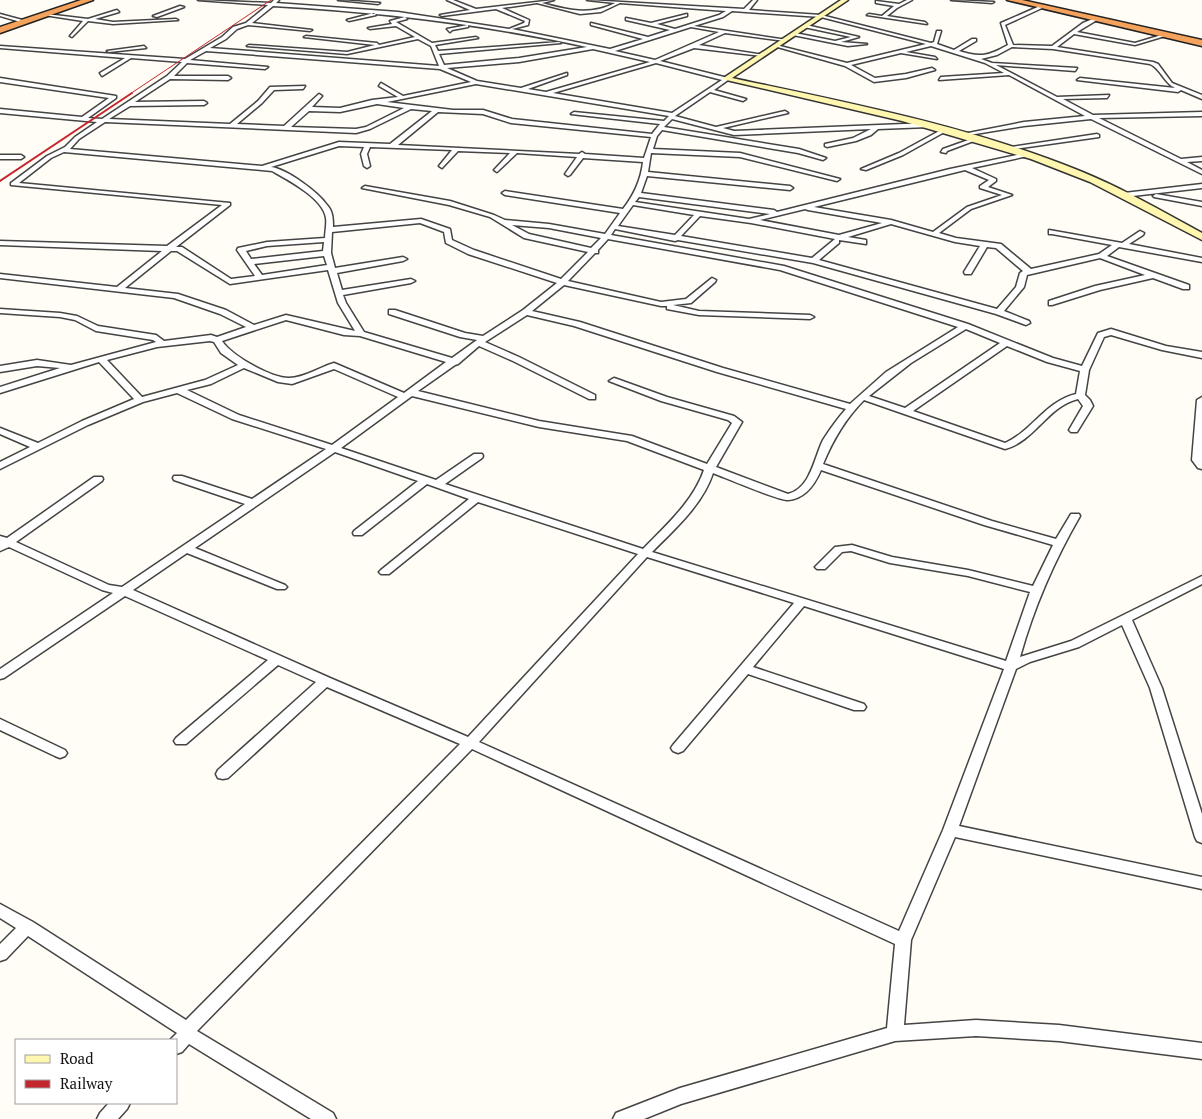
<svg xmlns="http://www.w3.org/2000/svg" width="1202" height="1119" viewBox="0 0 1202 1119" font-family="'PT Serif',serif">
<rect width="100%" height="100%" fill="#fffdf5"/>
<g fill="none" stroke-linecap="round" stroke-linejoin="round">
<defs>
<path id="street" d="M198,0L271,3L274,0H279L276,3L398,12L509,29L524,23L525,21L496,9L442,16L440,15L470,10L447,0H453L476,9L554,0L542,3C567,10 590,16 615,3L587,0L744,9L753,0H757L749,10L821,15L931,43L934,42L937,31H941L937,44L954,50L972,39H976V41L959,51C981,58 988,56 1008,45L1001,23L1040,6L1042,8L1005,25L1013,45L1052,46L1083,23L1095,18L1097,20L1077,32L1135,43L1165,34V36L1135,45L1074,34L1057,47L1153,62L1158,64L1172,83L1202,95V99L1181,90L1178,92L1077,80L1080,78L1175,88C1164,83 1161,69 1150,64L1053,49L1012,47L997,55L981,59L992,63L1077,68L1075,71L996,65L1057,97L1109,95L1107,98L1063,99L1093,115L1202,112V116L1099,118L1181,159L1202,157V161L1187,162L1202,170V174L1091,119L1024,126L963,136V134L1024,122L1085,116L1009,75L939,80L941,77L1004,73L985,63L931,46L906,52L935,57L937,59L901,53L851,65L875,78L906,74L932,68L935,70L906,78L874,82L845,66L774,46L776,45L847,63L926,44L821,17L732,11L723,17L694,26L787,40L785,41L725,33L699,45L764,55L762,56L694,48L660,61L728,78V80L714,90L746,99L743,101L710,92L675,116L716,127L785,111L788,113L723,128L734,131L929,123L932,125L929,127L878,129L871,135L856,141L827,147L825,146V144L853,138L871,129L734,135L672,119L664,127L799,149L826,158L823,160L798,153L662,130L657,136L653,149L740,153L840,179L837,181L740,157L651,153L648,172L790,186L793,188L790,190L647,176L641,193L774,210L777,212L950,169L1026,153L1028,154V156L972,168L996,179V181L988,187L1012,195L971,209L939,233L956,238L1001,244L1031,269L1099,254L1112,245L1052,234H1049V230L1122,243L1140,231L1144,233L1143,235L1129,244L1202,258V262L1119,247L1107,256L1189,285V289H1183L1153,278L1100,290L1052,305H1049V301L1095,286L1145,275L1100,258L1027,275L1024,287L1004,311L1029,321L1030,323L1026,325L996,314L813,263L678,240L675,241L615,229L611,235L784,266L968,324L1053,358L1082,366L1098,333L1111,329L1166,346L1202,352V358L1162,350L1111,335L1104,337L1089,370L1085,395L1090,400L1093,406L1077,432H1071L1069,430L1083,406L1078,399C1048,406 1035,441 1005,449L864,400C845,419 833,440 823,464L992,521L1056,539L1071,514H1079L1080,516C1054,561 1034,607 1020,657L1071,641L1202,576V584L1132,620L1162,688L1202,814V843L1197,841L1195,837L1150,688L1122,625L1079,647L1030,662L1016,669L959,826L1202,877V889L955,837L911,940L904,1025L976,1020L1059,1025L1202,1043V1059L1059,1041L976,1036L895,1041L681,1104L644,1119H613L616,1113L680,1088L887,1028L895,944L472,749L197,1031L333,1113L336,1119H311L189,1044L182,1052L176,1054V1040H170L177,1033L28,936L6,959L0,961V944L16,928L0,918V904L33,922L186,1020L460,744L327,687L228,778L223,779L218,778L216,774L218,770L316,682L278,665L186,744H176L174,741L176,738L268,660L125,596L4,678L0,679V669L113,593L102,590L9,547L0,551V536L7,538L94,477H102L103,479L102,481L16,542L109,585L122,587L245,504L174,480L173,478L174,476H182L252,499L326,449L232,419L177,393L143,402L88,425L0,469V462L30,447L0,434V428L38,443L82,421L134,399L99,362L0,393V387L60,368L37,366L0,372V366L37,360L71,365L156,342L153,340L96,331L75,320L60,317L0,313V309L60,313L77,316L98,326L156,335L164,341L211,335L217,337L246,327L220,314L174,298L0,278V274L117,287L162,251L0,245V241L167,246L222,205L11,185V183L47,156L65,147L75,137L97,122L0,113V109L82,117L109,98L0,82V78L116,96V98L88,118L102,119L167,76L182,62L131,58L102,76L100,73L125,58L0,48V46L185,59L222,37L233,27L246,23L268,5ZM537,3L580,14L601,12L620,3L726,11L719,15L675,29L657,24L687,16V14L651,23L626,18V20L670,30L648,37L591,23V25L643,39L610,49L512,29L528,25L529,20L502,8ZM273,6C379,12 483,24 587,47L519,58L444,65L439,54L561,43L559,42L438,51L435,45L478,38L476,37L432,43L396,22L407,19L405,17L390,21L392,24L368,28L370,29L396,26L415,37L379,45L377,43L306,36L304,37L375,45L347,52L249,45L247,46L347,54L418,39L431,46L439,66L210,48L226,39L237,29L248,25L310,31L312,30L252,23ZM691,27L719,32L655,60L615,51ZM593,49L650,62L546,92L528,89L567,75V73L521,88L477,81L447,68L519,62ZM206,51L440,69L471,82L403,96L381,83L379,86L398,97L372,100L340,108L312,107L322,96L319,94L284,126L237,124L262,103L274,90L303,89L305,86L270,87L258,101L230,124L109,119L130,106L204,105L207,103L204,101L135,102L170,79L228,80L231,78L228,76H174L187,63L265,69L268,67L190,60ZM656,63L722,80L672,113L553,93ZM476,84L669,116L664,121L574,112L571,114L660,124L652,134L512,119L483,110H453L387,102ZM377,104L404,108L366,127L356,129L291,127L309,111L340,112ZM411,109L432,111L390,144L339,142L262,166L70,149L79,139L105,122L356,133L370,129ZM438,112L483,114L511,123L651,137L644,158L585,154L582,152L579,154L398,145ZM339,146L364,147L361,154L364,166L367,168L370,166L367,154L370,147L452,150L439,166L442,168L458,151L510,153L494,170L497,172L517,153L577,157L565,174L568,176L570,175L583,158L643,162C641,180 634,195 623,209L505,191L502,193L505,195L620,213L605,234L549,224L505,220L494,215L450,201L365,186L362,188L449,205L490,217L524,238L588,252L561,279L474,250L452,240L450,229L421,219L333,227C333,220 333,211 327,205C318,192 287,169 271,167ZM64,152L272,171C288,180 323,198 326,218C327,224 325,232 325,238L267,242L238,248L237,250L255,276L231,279L182,247H176L230,205V203L19,183L51,158ZM965,170L989,180L980,186V188L1002,195L967,207L933,232L891,220L814,207ZM639,197L770,214L749,219L635,202ZM633,205L694,215L675,235L618,226ZM805,209L808,210L882,223L839,235L760,220ZM700,216L751,223L835,239L812,258L681,236ZM420,223L444,232L446,243L468,254L557,283L523,310L483,336L465,333L395,310H389V314L460,337L477,340L452,358L364,332L346,303L343,295L411,283L415,281L411,279L342,290L337,273L403,261L407,259L403,257L335,268L331,253L332,232ZM891,224L955,242L980,246L964,272L965,274H971L987,247L996,248L1023,271L1020,273L1016,287L997,309L819,260L839,243V240L866,244V240L848,237ZM512,225L549,228L601,238L591,248L529,234ZM608,239L780,270L958,327L886,372L850,404L723,368L580,322L532,311L564,285L661,306H667V309L699,315L810,319L814,317L810,315L699,311L673,305L691,303L715,282L716,280L712,278L686,299L661,302L568,281L595,253H598V250ZM324,242L323,251L251,259L246,251L267,246ZM171,251H177L230,284L328,270L338,303L355,331L286,315L254,325L226,310L178,294L125,288ZM324,256L327,265L262,275L254,264ZM527,315L574,326L717,372L846,409C838,418 830,429 823,440C814,458 811,488 788,494L716,467L742,422L734,416L667,397L617,379L614,378L609,381L661,401L728,420L732,423L707,464L632,436L539,421L418,391L455,365L458,364L479,346L513,361L589,399H595V395L519,357L485,342ZM286,320L344,335L360,336L446,362L404,393L334,363C320,367 304,378 289,378C271,378 232,356 222,341ZM966,329L1000,343L905,408L869,396L911,363ZM210,341L214,342L221,353L238,365L205,380L142,397L107,360L157,347ZM1007,346L1047,362L1080,371L1076,394C1046,401 1032,431 1005,443L913,411ZM244,368L278,382L292,384L334,369L398,397L332,445L239,415L187,390L211,384ZM412,396L539,427L627,441L704,470C693,502 666,525 643,549L445,484L482,458L483,456L482,454H474L436,480L341,448ZM335,452L418,481L354,531L353,533L354,535H362L427,484L469,499L381,570L379,572L381,574H389L478,502L638,554L468,737L330,678L133,590L187,553L277,589H285L287,587L285,585L195,548ZM821,470L984,525L1053,545L1033,586L968,570L892,557L852,545L835,547L815,567L817,569H825L842,552L851,551L890,563L968,576L1030,592L1006,661L652,552C675,529 703,504 713,473C726,478 777,500 788,500C805,499 815,484 821,470ZM647,557L794,603L673,745L671,748L673,751L678,753L683,751L748,674L854,710H864L866,707L864,704L753,667L804,606L1004,669L943,830L899,931L479,742Z
M338,0L380,3L378,4Z
M907,0H912L897,8L887,16L925,22L927,24L867,15L869,14L882,16L894,6L876,3V1L899,4Z
M951,0L994,2L992,3Z
M180,6L184,7L157,17L153,16Z
M117,10L119,12L95,19L113,22L176,19L178,20L113,24L88,21L72,37L70,36L83,21L44,15L46,14L88,19Z
M374,13L376,15L349,21L347,20Z
M0,14L26,21V22L24,23L0,16Z
M468,25V27L452,30L450,32L447,29Z
M806,25L859,37L841,42L867,44L848,46L793,35L795,33L835,41L851,37L804,27Z
M144,46L146,48L109,52L107,51Z
M943,129L948,130L903,155L866,170L861,169L899,153Z
M1097,134L1099,135V137L1007,150L1004,148Z
M974,138L979,139L947,151L946,153L941,152L943,149Z
M0,155H21L24,157L21,159H0Z
M1202,184V188L1124,197L1121,195L1124,193Z
M1156,194L1202,202V206L1154,197L1153,196Z
M1202,397V469L1198,468L1192,460L1197,400Z
M0,719L65,750L67,753L65,756L60,758L55,756L0,730Z
M109,1103H130L127,1109L118,1119H97L100,1113Z"/>
<path id="secondary" d="M841,0H848L732,78C849,103 969,126 1080,171C1122,188 1162,211 1202,233V240L1090,182L1031,159L902,121L722,79Z"/>
<path id="highway" d="M81,0H93L0,33V27Z
M1007,0H1022L1202,40V46Z"/>
</defs>
<use href="#street" stroke="#444" stroke-width="3"/>
<use href="#secondary" stroke="#333" stroke-width="3"/>
<use href="#highway" stroke="#222" stroke-width="3"/>
<use href="#street" fill="#fff" fill-rule="evenodd"/>
<use href="#secondary" fill="#fff6b0" fill-rule="evenodd"/>
<use href="#highway" fill="#f5a25d" fill-rule="evenodd"/>
<path stroke="#c4262e" stroke-width="1" d="M130,94L271,0"/>
<path stroke="#c4262e" stroke-width="2" d="M0,181L132,93"/>
</g>
<rect x="15" y="1039" width="162" height="65" fill="#ffffff" stroke="#a0a0a0"/>
<rect x="25" y="1055" width="25" height="8" fill="#fff6b0" stroke="#a0a0a0"/>
<text x="60" y="1064" font-size="15" fill="#111111">Road</text>
<rect x="25" y="1080" width="25" height="8" fill="#c4262e" stroke="#a0a0a0"/>
<text x="60" y="1089" font-size="15" fill="#111111">Railway</text>
</svg>
